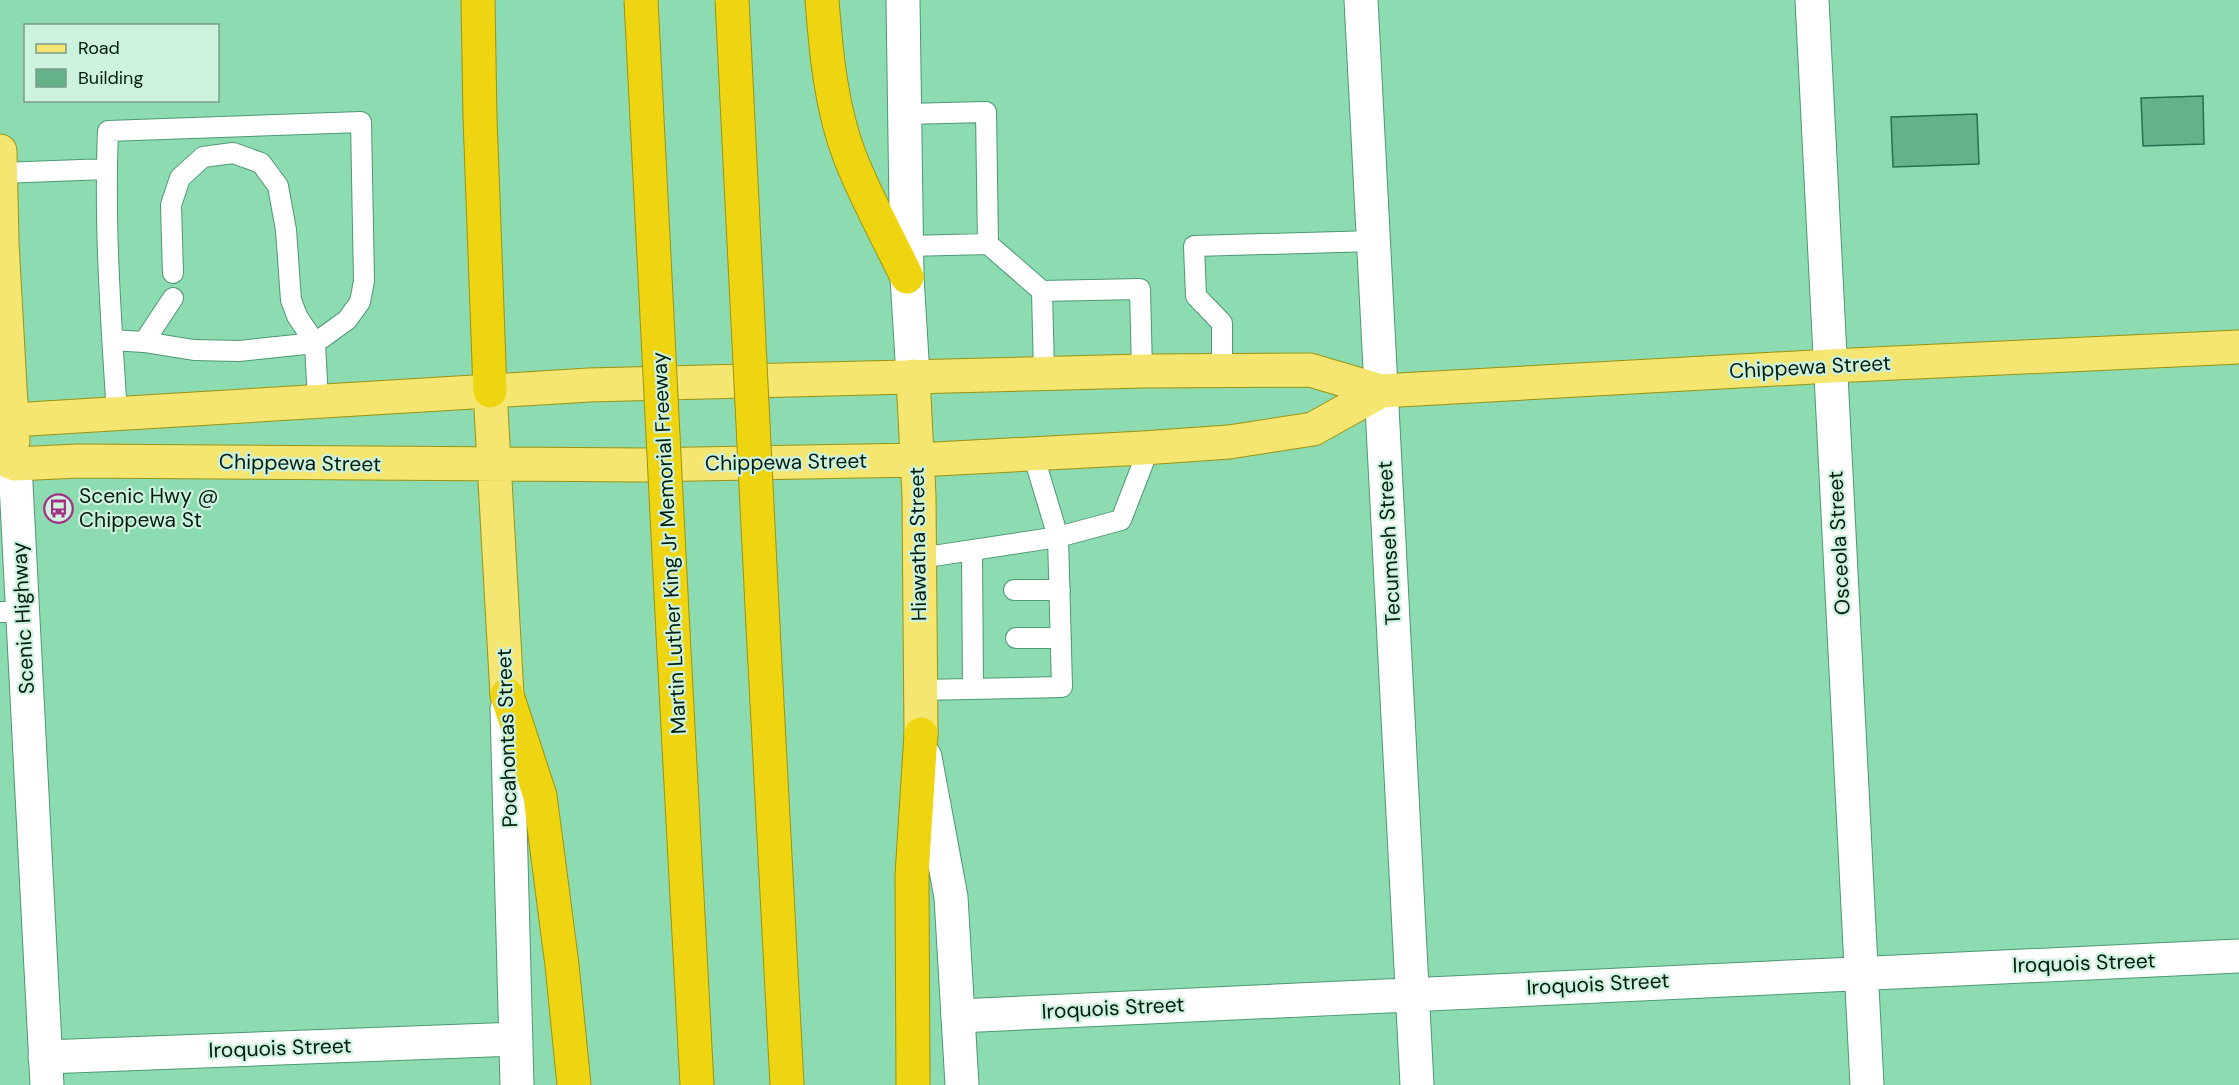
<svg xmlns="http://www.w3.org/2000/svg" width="2239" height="1085" viewBox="0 0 2239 1085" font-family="'DM Sans',sans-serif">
<rect width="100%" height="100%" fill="#8ddbb1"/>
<path fill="#65b28a" stroke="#21724e" stroke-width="1.5" d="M2203,96L2204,144L2143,146L2141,98Z
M1977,114L1979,164L1893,167L1891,117Z"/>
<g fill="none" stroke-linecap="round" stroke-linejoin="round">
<defs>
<path id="service" d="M905,114L986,112L988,244L1042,291L1140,289L1142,371
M1,173L107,169
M907,246L988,244
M173,273L171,205L180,178L203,157L233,153L261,163L278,186L286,230L291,300L297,316L315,343L318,402
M1042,291L1044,373
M112,340L144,342L194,350L239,351L315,343L347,320L360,302L364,281L361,122L108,131C104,225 111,320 117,414
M144,342L173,298
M1222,370V323L1196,296L1194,246L1374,241
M972,550L973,689
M920,558L1058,537L1033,454
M1014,590H1060
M0,612H22
M1016,638H1061
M920,690L1062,687L1058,537L1121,520L1149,448"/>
<path id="minor" d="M903,0L907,277L913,376
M1361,0L1417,1085
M1812,0L1867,1085
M958,1016L2239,956
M45,1057L515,1039"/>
<path id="tertiary" d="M15,464L47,1085
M507,709L517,1085
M925,757L951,897L962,1085"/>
<path id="primary" d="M0,151L2,243L13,441
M913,376L919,496L921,734
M490,391L507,695
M0,424L12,420L589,385L1142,371L1310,370L1381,391L1831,366L2239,347
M0,458L15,464L79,461L642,465L917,460L1143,448L1229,442L1313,429L1381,391"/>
<path id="motorway" d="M478,0L480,117L490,391
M822,0C826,52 831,108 850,157C866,198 888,237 907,277
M763,626L787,1085
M673,633L697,1085
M507,695L540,796L562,965L574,1085
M913,1085L912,875L921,734"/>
</defs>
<use href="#service" stroke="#4c9972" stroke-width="22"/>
<use href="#minor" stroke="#4c9972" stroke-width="35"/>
<use href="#tertiary" stroke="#4c9972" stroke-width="35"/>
<use href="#primary" stroke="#9b9411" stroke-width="35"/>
<use href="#motorway" stroke="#9b9411" stroke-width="35"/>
<use href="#service" stroke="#fff" stroke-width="20"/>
<use href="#minor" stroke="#fff" stroke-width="33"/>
<use href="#tertiary" stroke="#fff" stroke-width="33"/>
<use href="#primary" stroke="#f5e571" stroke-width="33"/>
<use href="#motorway" stroke="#efd412" stroke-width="33"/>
<defs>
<path id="motorway-bridge" d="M641,0L673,633
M732,0L763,626"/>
</defs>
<use href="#motorway-bridge" stroke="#9b9411" stroke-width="35" stroke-linecap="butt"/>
<use href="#motorway-bridge" stroke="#efd412" stroke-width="33"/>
</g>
<defs>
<symbol id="bus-ring" viewBox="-11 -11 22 22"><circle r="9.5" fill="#cdf2dd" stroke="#a52e86" stroke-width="1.5"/><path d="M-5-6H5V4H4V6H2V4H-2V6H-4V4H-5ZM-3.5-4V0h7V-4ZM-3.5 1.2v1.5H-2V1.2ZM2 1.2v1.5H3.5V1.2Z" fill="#a52e86"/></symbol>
</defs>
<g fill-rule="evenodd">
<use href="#bus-ring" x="42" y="492" width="33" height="33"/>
</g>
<g text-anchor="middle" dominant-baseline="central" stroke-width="4.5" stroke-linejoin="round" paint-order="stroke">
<g font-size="21" fill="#001c0e" stroke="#cdf2dd">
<text transform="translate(1810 367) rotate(-3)">Chippewa Street</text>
<text transform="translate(786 462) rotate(-1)">Chippewa Street</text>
<text transform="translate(300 463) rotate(1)">Chippewa Street</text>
<text transform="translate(669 543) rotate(-93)">Martin Luther King Jr Memorial Freeway</text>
<text transform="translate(1389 543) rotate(-93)">Tecumseh Street</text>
<text transform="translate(1839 543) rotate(-93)">Osceola Street</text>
<text transform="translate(918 544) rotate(-91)">Hiawatha Street</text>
<text transform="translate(23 618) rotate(-93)">Scenic Highway</text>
<text transform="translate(507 738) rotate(-92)">Pocahontas Street</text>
<text transform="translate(2084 963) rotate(-2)">Iroquois Street</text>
<text transform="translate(1598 984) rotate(-3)">Iroquois Street</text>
<text transform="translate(1113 1008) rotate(-3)">Iroquois Street</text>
<text transform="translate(280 1048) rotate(-2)">Iroquois Street</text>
</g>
<g font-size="21" fill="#001c0e" stroke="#cdf2dd" text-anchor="start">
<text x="79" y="496">Scenic Hwy @<tspan x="79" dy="24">Chippewa St</tspan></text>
</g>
</g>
<rect x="24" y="24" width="195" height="78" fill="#cdf2dd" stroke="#7b9c8a" stroke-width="1.5"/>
<rect x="36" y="44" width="30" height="9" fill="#f5e571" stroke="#7b9c8a" stroke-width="1.5"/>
<text x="78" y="54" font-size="18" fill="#001c0e">Road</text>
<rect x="36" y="69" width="30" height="18" fill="#65b28a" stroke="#7b9c8a" stroke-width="1.5"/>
<text x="78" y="84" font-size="18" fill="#001c0e">Building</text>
</svg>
